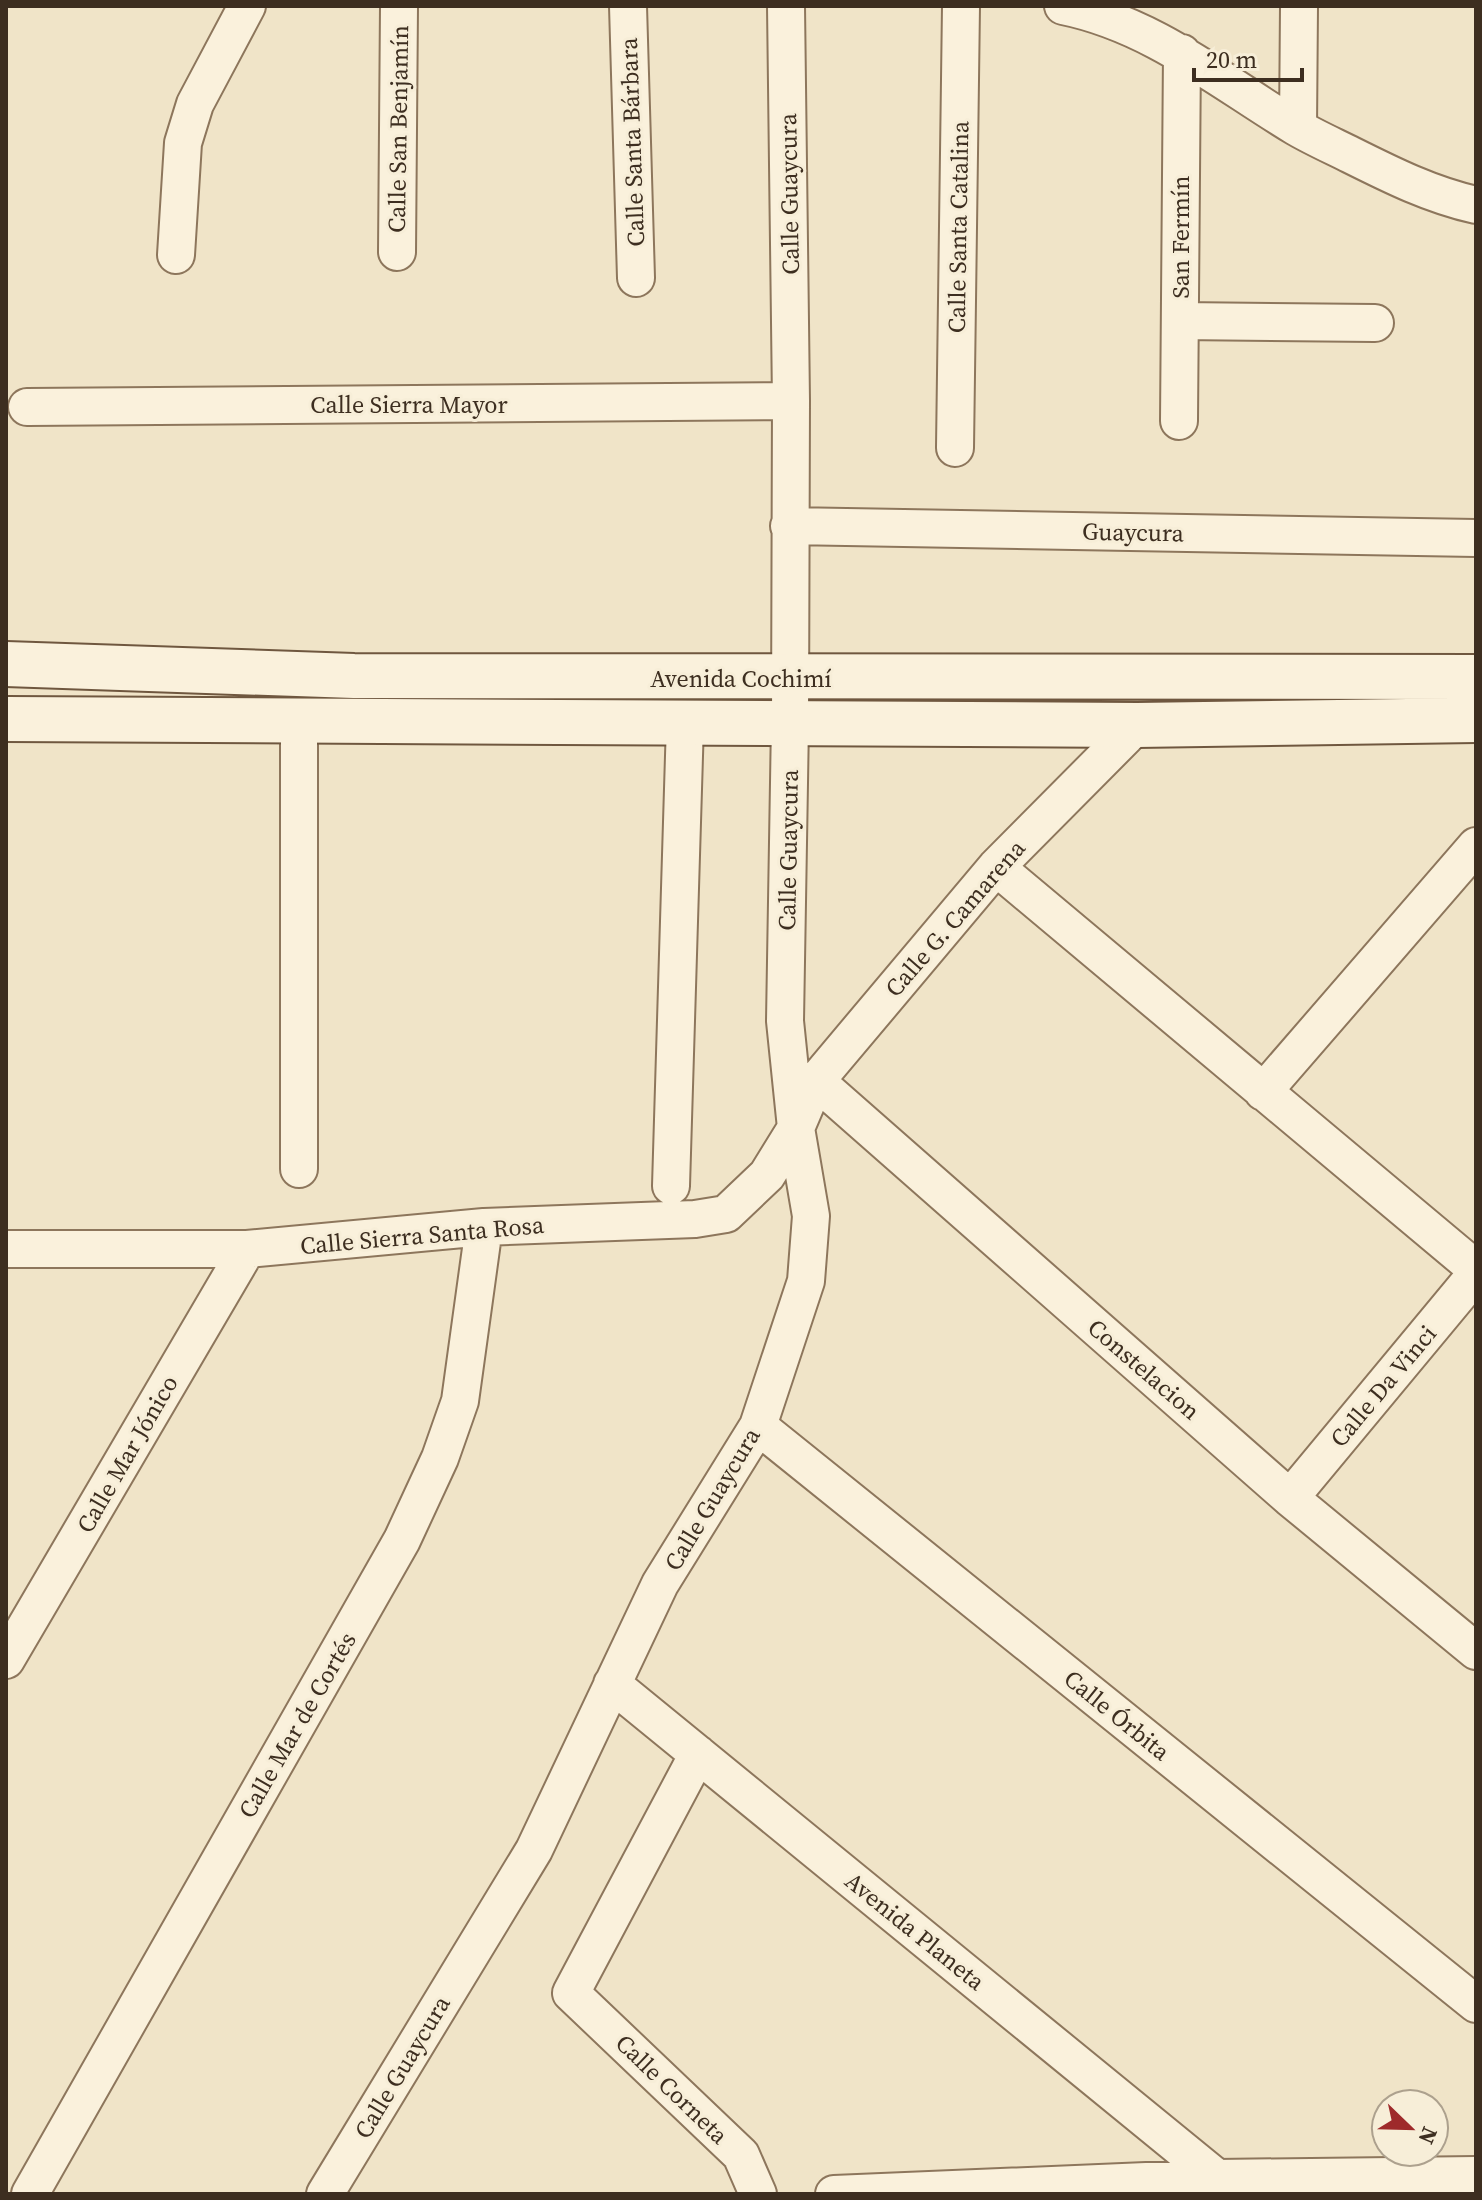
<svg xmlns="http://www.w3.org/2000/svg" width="1482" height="2200" viewBox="0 0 1482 2200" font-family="'Source Serif 4',serif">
<rect width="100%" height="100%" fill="#f0e4c8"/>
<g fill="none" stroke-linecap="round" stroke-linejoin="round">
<defs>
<path id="street" d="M628,6L636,278
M1063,6C1152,24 1220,81 1296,127C1313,137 1333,146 1351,155C1391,175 1431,195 1476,205
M1298,128L1299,6
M397,252L399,6
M176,255L183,143L195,104L247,6
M1180,321L1375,323
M27,407L791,401
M1179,421L1182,53
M955,448L961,6
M789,526L1476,538
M996,867L1476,1269
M816,1081L1290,1498L1476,1651
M1263,1092L1476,846
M299,1169V721
M671,1186L685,723
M6,1249H247L484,1227L695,1219L726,1214L767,1175L796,1128L816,1081L996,867L1137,725
M758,1426L1476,2004
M1290,1498L1476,1274
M6,1660L247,1249
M612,1684L1217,2178
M698,1754L571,1993L741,2155L758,2194
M30,2194L402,1540L440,1458L460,1401L484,1227
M325,2194L534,1850L660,1584L758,1426L806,1281L811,1216L796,1128L785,1021L790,723L791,401L786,6
M834,2194L1217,2178L1476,2175"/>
<path id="secondary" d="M6,664L354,676L1476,677
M6,719L1137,725L1476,720"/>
</defs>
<use href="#street" stroke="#8d765c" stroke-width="40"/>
<use href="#secondary" stroke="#6f573f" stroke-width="48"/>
<use href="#street" stroke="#faf1dc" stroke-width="36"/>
<use href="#secondary" stroke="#faf1dc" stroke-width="44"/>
</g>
<g text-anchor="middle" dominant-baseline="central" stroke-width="6" stroke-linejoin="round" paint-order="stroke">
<g font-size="24" fill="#3d2e20" stroke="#f7eed8">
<text transform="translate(398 129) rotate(-89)">Calle San Benjamín</text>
<text transform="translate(632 142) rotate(-92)">Calle Santa Bárbara</text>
<text transform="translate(789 194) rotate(-91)">Calle Guaycura</text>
<text transform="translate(958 227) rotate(-89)">Calle Santa Catalina</text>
<text transform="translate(1180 237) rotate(-90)">San Fermín</text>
<text x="409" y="404">Calle Sierra Mayor</text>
<text transform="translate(1133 532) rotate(1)">Guaycura</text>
<text x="741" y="678">Avenida Cochimí</text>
<text transform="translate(788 850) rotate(-89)">Calle Guaycura</text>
<text transform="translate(955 918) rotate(-49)">Calle G. Camarena</text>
<text transform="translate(422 1235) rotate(-5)">Calle Sierra Santa Rosa</text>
<text transform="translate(1144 1369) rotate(41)">Constelacion</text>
<text transform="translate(1383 1386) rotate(-50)">Calle Da Vinci</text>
<text transform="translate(127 1454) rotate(-60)">Calle Mar Jónico</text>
<text transform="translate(712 1499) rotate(-59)">Calle Guaycura</text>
<text transform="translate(1117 1715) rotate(39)">Calle Órbita</text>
<text transform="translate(297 1725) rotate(-60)">Calle Mar de Cortés</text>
<text transform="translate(915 1931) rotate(39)">Avenida Planeta</text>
<text transform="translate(402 2067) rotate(-59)">Calle Guaycura</text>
<text transform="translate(672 2089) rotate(44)">Calle Corneta</text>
</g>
</g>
<rect width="1482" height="2200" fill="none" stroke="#3d2e20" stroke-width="16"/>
<g transform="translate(1410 2128) rotate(113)"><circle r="38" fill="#f7eed8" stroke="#ada18e" stroke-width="2"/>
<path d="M0-6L14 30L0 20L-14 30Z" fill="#9e2a2b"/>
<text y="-12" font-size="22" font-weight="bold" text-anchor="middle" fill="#3d2e20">N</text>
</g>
<path d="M1194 68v12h108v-12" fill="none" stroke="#3d2e20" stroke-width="4"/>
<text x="1206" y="68" font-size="24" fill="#3d2e20" stroke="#f7eed8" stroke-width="6" paint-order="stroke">20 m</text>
</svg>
